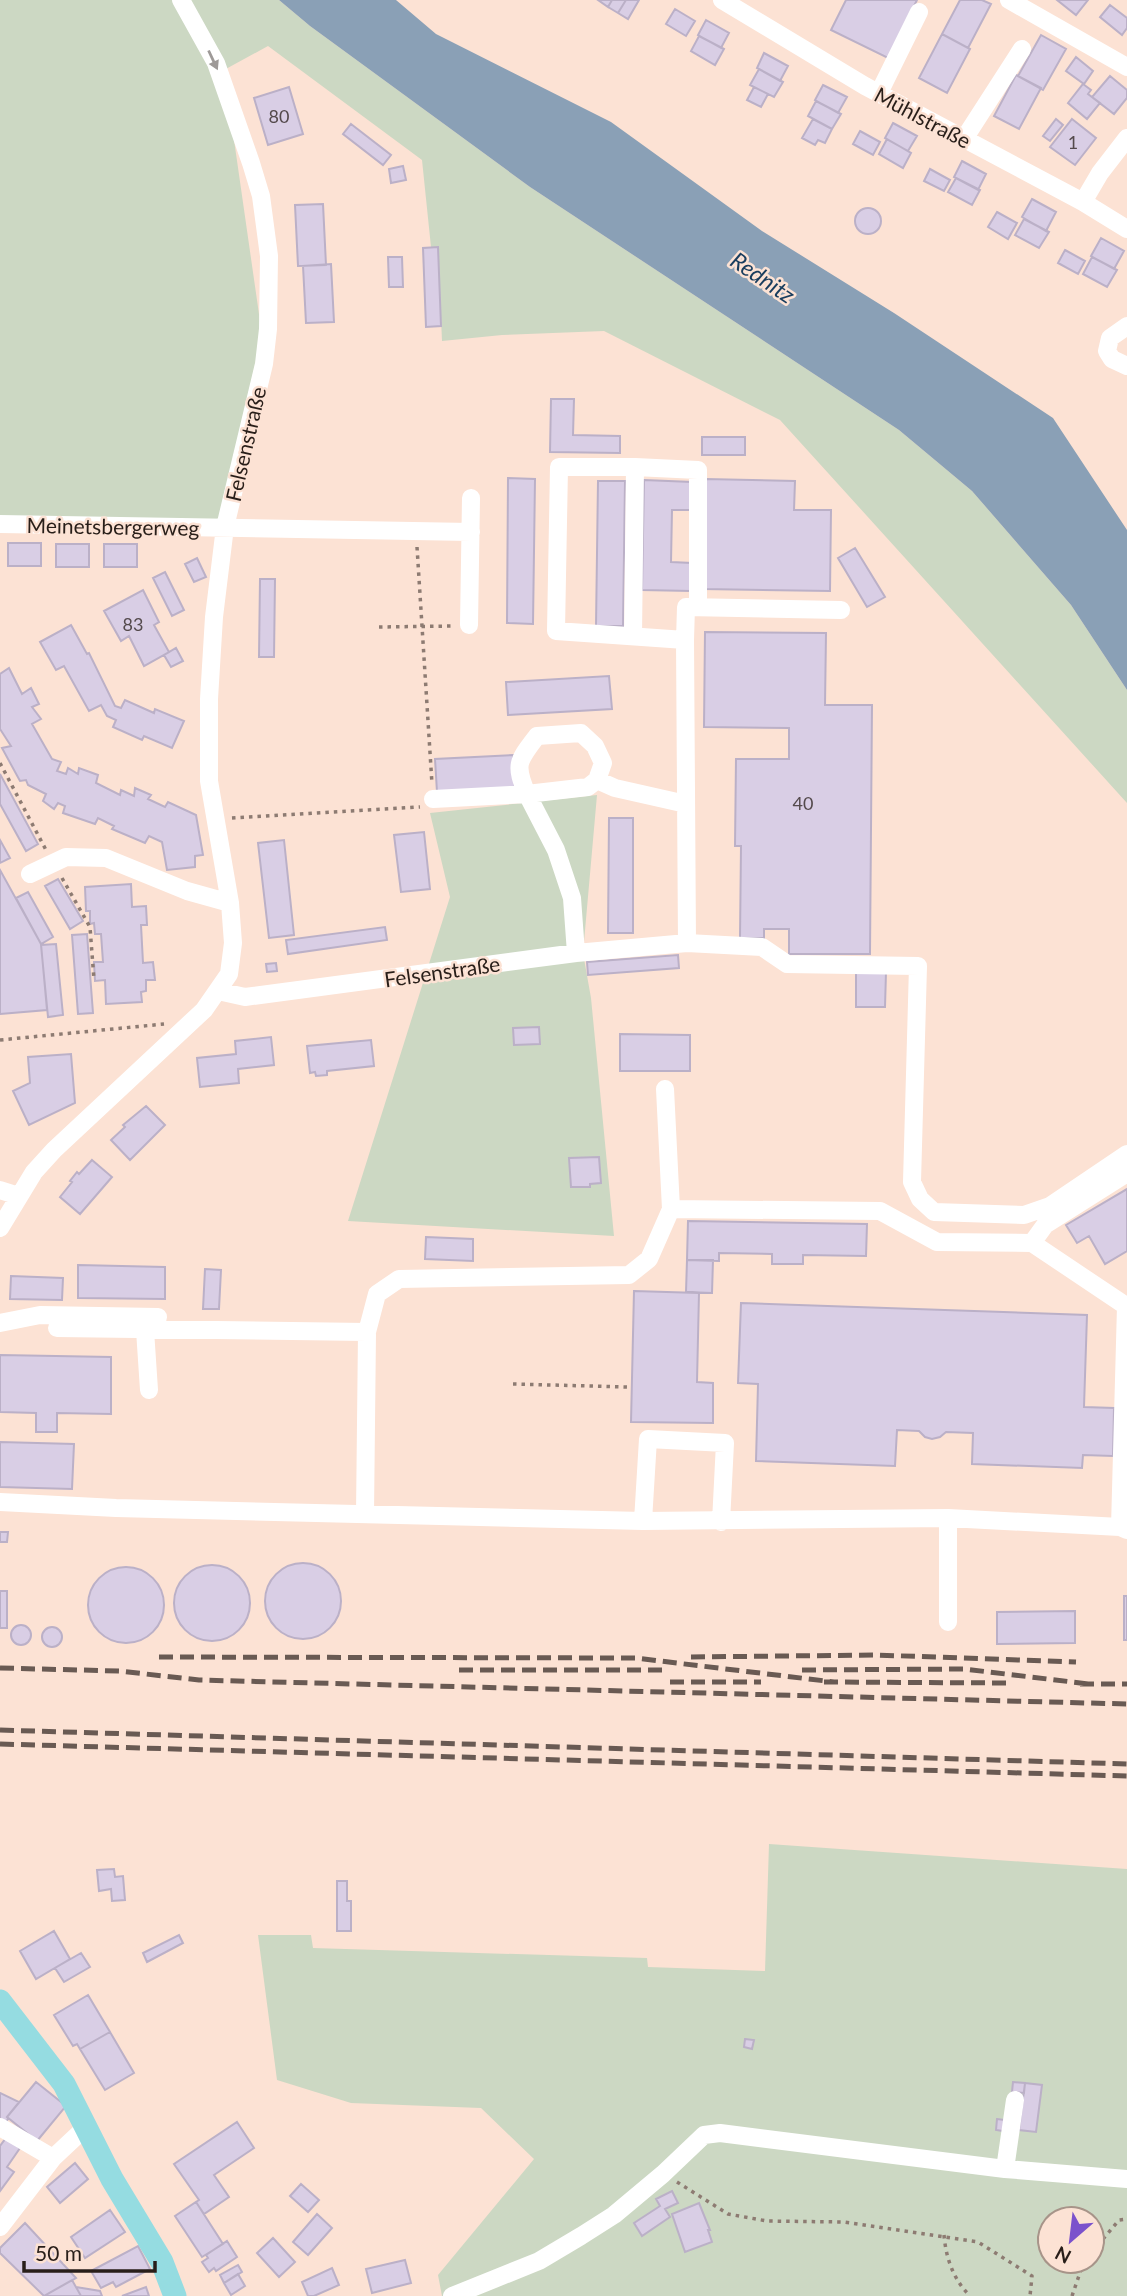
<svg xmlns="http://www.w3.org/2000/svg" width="1127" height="2296" viewBox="0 0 1127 2296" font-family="Lato,sans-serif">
<rect width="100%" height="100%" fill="#fce2d4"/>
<path fill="#ccd8c3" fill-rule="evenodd" d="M0,0H279L310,26L530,187L899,430L972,491L1071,605L1127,690V803L780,420L604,331L502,335L442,341L438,248L431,247L422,160L268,46L224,70L262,335L218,523L0,518Z
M597,795L583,953L591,998L614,1236L348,1221L450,897L430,813Z
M769,1844L1127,1869V2296H442L438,2275L534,2159L481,2108L351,2103L277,2080L258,1935H311L313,1948L647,1958L648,1967L765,1971ZM1050,2219H1092V2261H1050Z"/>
<path fill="#8aa0b6" d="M279,0H396L436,34L611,122L762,231L894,313L1053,418L1127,530V690L1071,605L972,491L899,430L530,187L310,26Z"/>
<path fill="#d9cee5" stroke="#bbb0c7" stroke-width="2" d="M598,0H612L608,7Z
M612,0H626L618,13L608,7Z
M626,0H639L628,19L618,13Z
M846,0H917L888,58L831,30Z
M960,0H982L991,4L968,48L942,34Z
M1057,0H1088L1076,15Z
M1110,5L1127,18V28L1122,35L1100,17Z
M675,9L695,21L686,36L666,24Z
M706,20L729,33L721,48L698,35Z
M942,34L970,49L947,93L919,78Z
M1041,35L1066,49L1043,90L1018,76Z
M699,36L724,49L715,65L691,51Z
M764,53L788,66L780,81L757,68Z
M1076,57L1093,71L1084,84L1066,71Z
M759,69L783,82L774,97L750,85Z
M1016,75L1041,88L1019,129L994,116Z
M1110,76L1127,90V98L1114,114L1092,97Z
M1083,84L1091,90L1088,94L1100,103L1087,119L1068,103Z
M823,85L847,97L838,113L815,100Z
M289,87L303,134L268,145L254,98Z
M754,87L768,94L761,107L747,100Z
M816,101L841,114L832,129L808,116Z
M813,119L832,129L825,143L818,140L815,145L802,138Z
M1056,119L1063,125L1050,141L1043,136Z
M1072,119L1096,138L1075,165L1050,147Z
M893,123L917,136L908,151L885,138Z
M351,124L391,155L383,165L343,134Z
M860,131L880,142L873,155L853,144Z
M887,139L911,153L903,168L879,154Z
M962,161L986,174L978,190L954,177Z
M403,166L406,180L391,183L389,169Z
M930,169L950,180L944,191L924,181Z
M956,178L980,190L972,205L948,192Z
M1032,199L1056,212L1046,231L1022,217Z
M323,204L326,265L298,266L295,205Z
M855 221a13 13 0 1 1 26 0a13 13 0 1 1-26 0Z
M997,212L1017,223L1008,239L988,227Z
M1024,219L1049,232L1039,248L1015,235Z
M1101,238L1124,251L1114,269L1091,256Z
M438,247L441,326L426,327L423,248Z
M1065,250L1085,261L1078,274L1058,263Z
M388,257H402L403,287H389Z
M1092,257L1117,270L1107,287L1083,274Z
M331,264L334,322L306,323L303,266Z
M551,399H574L573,435L620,436V453L550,452Z
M702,437H745V455H702Z
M508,478L535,479L533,624L507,623Z
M705,479L795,481L794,510H831L830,591L703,589Z
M644,480L692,482V510H672L671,562L692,563L691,591L642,590Z
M598,481H625L623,626H596Z
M8,543H41V566H8Z
M56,544H89V567H56Z
M104,544H137V567H104Z
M855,548L885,597L867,607L838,558Z
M197,558L206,577L194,582L185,564Z
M165,572L184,610L172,616L153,578Z
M260,579H275L274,657H259Z
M143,590L159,622L154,625L169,652L144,666L129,636L121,641L104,611Z
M71,625L87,654L89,653L115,706L121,708L125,700L154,713L155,709L184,721L172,748L144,736L142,740L113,727L116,720L107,716L101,705L89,711L64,666L56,670L40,642Z
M705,632L826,633L825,705H872L870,954H789V929H764V938H740L741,846H735L736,759H789V728L704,727Z
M176,648L183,661L171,667L164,655Z
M9,668L22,694L31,688L39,704L32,707L41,719L32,724L52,759L61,762L57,771L66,774L68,768L78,774L79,768L98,775L96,783L120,795L121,790L134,796L135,788L151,795L148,799L165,807L168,802L196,815L203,855L195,856V867L167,870L162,842L149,836L145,843L112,829L114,826L98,818L95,824L63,813L65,806L58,803L54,809L43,801L46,794L28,785L26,780L20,781L2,748L11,746L0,729V674Z
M609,676L612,709L508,715L506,682Z
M513,755L515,788L437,792L435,759Z
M0,774L38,844L26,851L0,804Z
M609,818H633V933H608Z
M424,832L430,889L401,892L394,835Z
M0,840L10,858L0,863Z
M284,840L294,935L269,938L258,843Z
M0,870L41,944L47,1010L0,1014Z
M58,879L83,921L70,929L45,886Z
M131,884L132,907L146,906L147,925H141L143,963L153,962L155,980H146V991L141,992L142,1002L106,1004L105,980L95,981L94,962H103L101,934H95L94,923L90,924V911H86L85,887Z
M28,892L53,937L41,944L16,898Z
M385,927L387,940L288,954L286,940Z
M87,934L93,1013L78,1014L72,935Z
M56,944L63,1015L48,1017L41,945Z
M678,955L679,968L588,975L587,962Z
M276,963L277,971L267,972L266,964Z
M856,972H886L885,1007H856Z
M539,1027L540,1044L514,1045L513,1028Z
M620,1034L690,1035V1071H620Z
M271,1037L274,1065L238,1069L239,1083L200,1087L197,1058L236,1054L235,1041Z
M371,1040L374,1066L327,1071V1075L316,1076L315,1072L310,1073L307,1046Z
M71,1054L75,1103L29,1125L13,1091L30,1083L28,1057Z
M146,1106L165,1125L130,1160L111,1140L125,1127L123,1125Z
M599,1157L601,1183L590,1184V1187H571L569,1158Z
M92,1160L112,1177L80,1214L60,1197L72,1182L70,1181L77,1172L79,1174Z
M1127,1189V1251L1105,1264L1089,1236L1077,1243L1066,1225Z
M688,1221L867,1224L866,1256L803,1255V1264H772V1254L719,1253V1261L687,1260Z
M426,1237L473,1239V1261L425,1259Z
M687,1260H713L712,1293L686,1292Z
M78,1265L165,1267V1299L78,1298Z
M205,1269L221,1270L219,1309H203Z
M11,1276L63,1278L62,1300L10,1299Z
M634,1291L699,1293L697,1382L713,1383V1423L631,1422Z
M741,1303L1087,1315L1084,1407L1114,1408L1113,1456L1083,1455L1082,1468L972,1464L973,1433L946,1432L940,1437L932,1439L925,1437L919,1431L897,1430L895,1466L756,1461L758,1384L738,1383Z
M0,1355L111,1357V1414L57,1413V1432H36V1413L0,1412Z
M0,1442L74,1444L72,1489L0,1487Z
M0,1532H8L7,1542H0Z
M265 1601a38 38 0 1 1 76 0a38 38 0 1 1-76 0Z
M174 1603a38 38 0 1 1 76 0a38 38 0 1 1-76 0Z
M88 1605a38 38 0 1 1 76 0a38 38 0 1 1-76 0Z
M0,1591H7V1628H0Z
M1124,1596H1127V1640H1124Z
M1075,1611V1643L997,1644V1612Z
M11 1635a10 10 0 1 1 20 0a10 10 0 1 1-20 0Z
M42 1637a10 10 0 1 1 20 0a10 10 0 1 1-20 0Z
M114,1869L115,1877L123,1876L125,1900L112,1901L111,1889L99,1891L97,1870Z
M337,1881H347V1901H351V1931H337Z
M54,1931L70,1959L36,1979L20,1951Z
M179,1935L183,1943L147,1962L143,1953Z
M81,1953L90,1967L64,1982L55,1968Z
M88,1995L110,2032L80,2049L77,2044L73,2046L54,2015Z
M110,2032L134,2073L105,2090L80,2049Z
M745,2039L754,2040L752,2049L744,2047Z
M36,2082L66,2106L37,2141L7,2117Z
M1013,2082L1025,2083L1024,2093L1012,2092Z
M1025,2083L1042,2085L1036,2132L1019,2130Z
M0,2093L19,2102L7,2117L8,2118L6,2124L0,2121Z
M997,2119L1005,2120L1003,2131L996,2130Z
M237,2122L254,2148L214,2175L229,2197L204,2214L196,2202L199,2200L174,2164Z
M6,2138L20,2148L7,2167L14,2172L0,2191V2146Z
M75,2163L88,2179L60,2203L47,2187Z
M301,2184L319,2200L308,2212L290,2196Z
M672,2191L678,2203L665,2209L670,2217L642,2236L634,2223L660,2206L656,2199Z
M196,2202L223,2244L202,2257L175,2216Z
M699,2203L710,2230H708L712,2242L685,2252L672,2214Z
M110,2210L125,2232L85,2258L71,2237Z
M317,2214L332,2228L308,2255L293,2242Z
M25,2223L76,2278L44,2296L0,2253V2248Z
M273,2238L295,2262L279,2277L257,2253Z
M227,2241L237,2257L216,2271L214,2268L209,2272L202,2262L208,2258L206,2255Z
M138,2246L150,2269L116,2287L113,2282L101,2288L91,2271Z
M405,2260L411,2283L372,2293L366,2269Z
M238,2265L242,2272L224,2283L220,2275Z
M332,2268L339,2285L314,2296H308L302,2282Z
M238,2274L245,2286L231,2295L224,2283Z
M72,2280L81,2296H44Z
M76,2287L100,2291L102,2296H81Z
M146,2287L149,2296H122Z"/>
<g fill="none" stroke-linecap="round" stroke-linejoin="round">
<path stroke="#8d7b72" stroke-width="3.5" stroke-dasharray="3.5 5" stroke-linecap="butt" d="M417,547L432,784
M379,627L453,626
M0,763L46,850
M232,818L420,807
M62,878L90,927L94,980
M0,1040L164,1024
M513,1384L628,1387
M677,2182L728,2214L767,2221L844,2222L978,2242L1032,2276L1030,2296
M944,2235C946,2258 953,2279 970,2296
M1092,2252L1119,2220L1127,2219
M1072,2296L1084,2261"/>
<path stroke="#fff" stroke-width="18" d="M722,0L865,86L1083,202L1127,229
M1009,0L1127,67
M879,93L919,12
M964,139L1022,49
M1083,202L1100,173L1127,138
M1127,326L1110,338L1107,351L1112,359L1127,366
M635,467L698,470V607
M0,524L471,532
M469,625L471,498
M685,640L686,607L841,610
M581,733L595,746L603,763L597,780L588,787L527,794C514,764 518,761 537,736Z
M597,780L615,788L686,804
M433,799L527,794L556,850L572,898L576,953
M30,874L66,857L106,858L187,891L230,903
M687,943L762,947L787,964L918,966L912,1182L920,1199L934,1212L1024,1215L1050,1206L1127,1154
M218,991L245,997L576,953L687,943L685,640L556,631L559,467H635L633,636
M0,1190L19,1196
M671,1209L880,1211L937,1242L1032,1243L1126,1306L1120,1527
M0,1228L34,1172L54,1150L204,1010L229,974L233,943L230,903L209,781V699L214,617L225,527L264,364L268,329L269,256L261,196L251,163L216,63L181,0
M1032,1243L1045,1225L1127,1173
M0,1323L40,1315L158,1317
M57,1328L367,1332
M145,1330L149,1390
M0,1502L116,1508L643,1521L948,1518L1120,1527L1127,1530
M365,1514L367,1332L377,1294L399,1279L629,1275L649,1259L671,1209L665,1089
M643,1521L648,1439L725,1443L721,1522
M948,1622V1518
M0,2127L53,2158
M1005,2169L1015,2100
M0,2227L53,2158L85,2128
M452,2296L539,2261L581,2236L614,2215L663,2174L704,2135L720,2133L1005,2169L1127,2179"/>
<path stroke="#95dce1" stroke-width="23" d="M0,2001L64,2084L112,2179L162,2262L175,2296"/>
<path stroke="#695a53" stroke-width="5" stroke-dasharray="14 7" stroke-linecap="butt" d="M159,1657L635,1658L834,1682
M691,1657L876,1655L1076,1662
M0,1668L119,1671L199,1680L1127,1704
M459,1670H666
M802,1670L964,1669L1089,1684
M670,1682H761
M824,1682L1010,1683
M1080,1684H1127
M0,1730L1127,1764
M0,1744L1127,1776"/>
</g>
<defs><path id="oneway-solid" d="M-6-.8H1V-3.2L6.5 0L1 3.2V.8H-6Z" transform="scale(1.75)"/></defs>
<use fill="#9e9a98" href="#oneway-solid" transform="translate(213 60) rotate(65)"/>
<g text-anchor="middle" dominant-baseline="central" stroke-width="5" stroke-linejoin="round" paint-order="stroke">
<g font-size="18" fill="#544a4c">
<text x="279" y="116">80</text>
<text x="1073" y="142">1</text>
<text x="133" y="624">83</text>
<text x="803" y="803">40</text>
</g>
<g font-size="21" fill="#281e19" stroke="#fce2d4">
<text transform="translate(923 117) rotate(28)">Mühlstraße</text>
<text transform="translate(245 444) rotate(-77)">Felsenstraße</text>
<text transform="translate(113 526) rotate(1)">Meinetsbergerweg</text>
<text transform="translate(442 971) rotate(-8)">Felsenstraße</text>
</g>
<g font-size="23" font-style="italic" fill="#193d5e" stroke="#fce2d4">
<text transform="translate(763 277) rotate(34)">Rednitz</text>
</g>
</g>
<g transform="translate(1071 2240) rotate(208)"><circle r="33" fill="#fce2d4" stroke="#a79489" stroke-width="2"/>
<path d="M0-5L12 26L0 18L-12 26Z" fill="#7b52cc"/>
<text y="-10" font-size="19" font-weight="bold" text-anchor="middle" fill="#281e19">N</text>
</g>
<path d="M24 2261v10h131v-10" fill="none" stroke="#281e19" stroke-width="3.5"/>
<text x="35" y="2261" font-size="21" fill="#281e19" stroke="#fce2d4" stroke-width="5" paint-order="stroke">50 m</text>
</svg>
